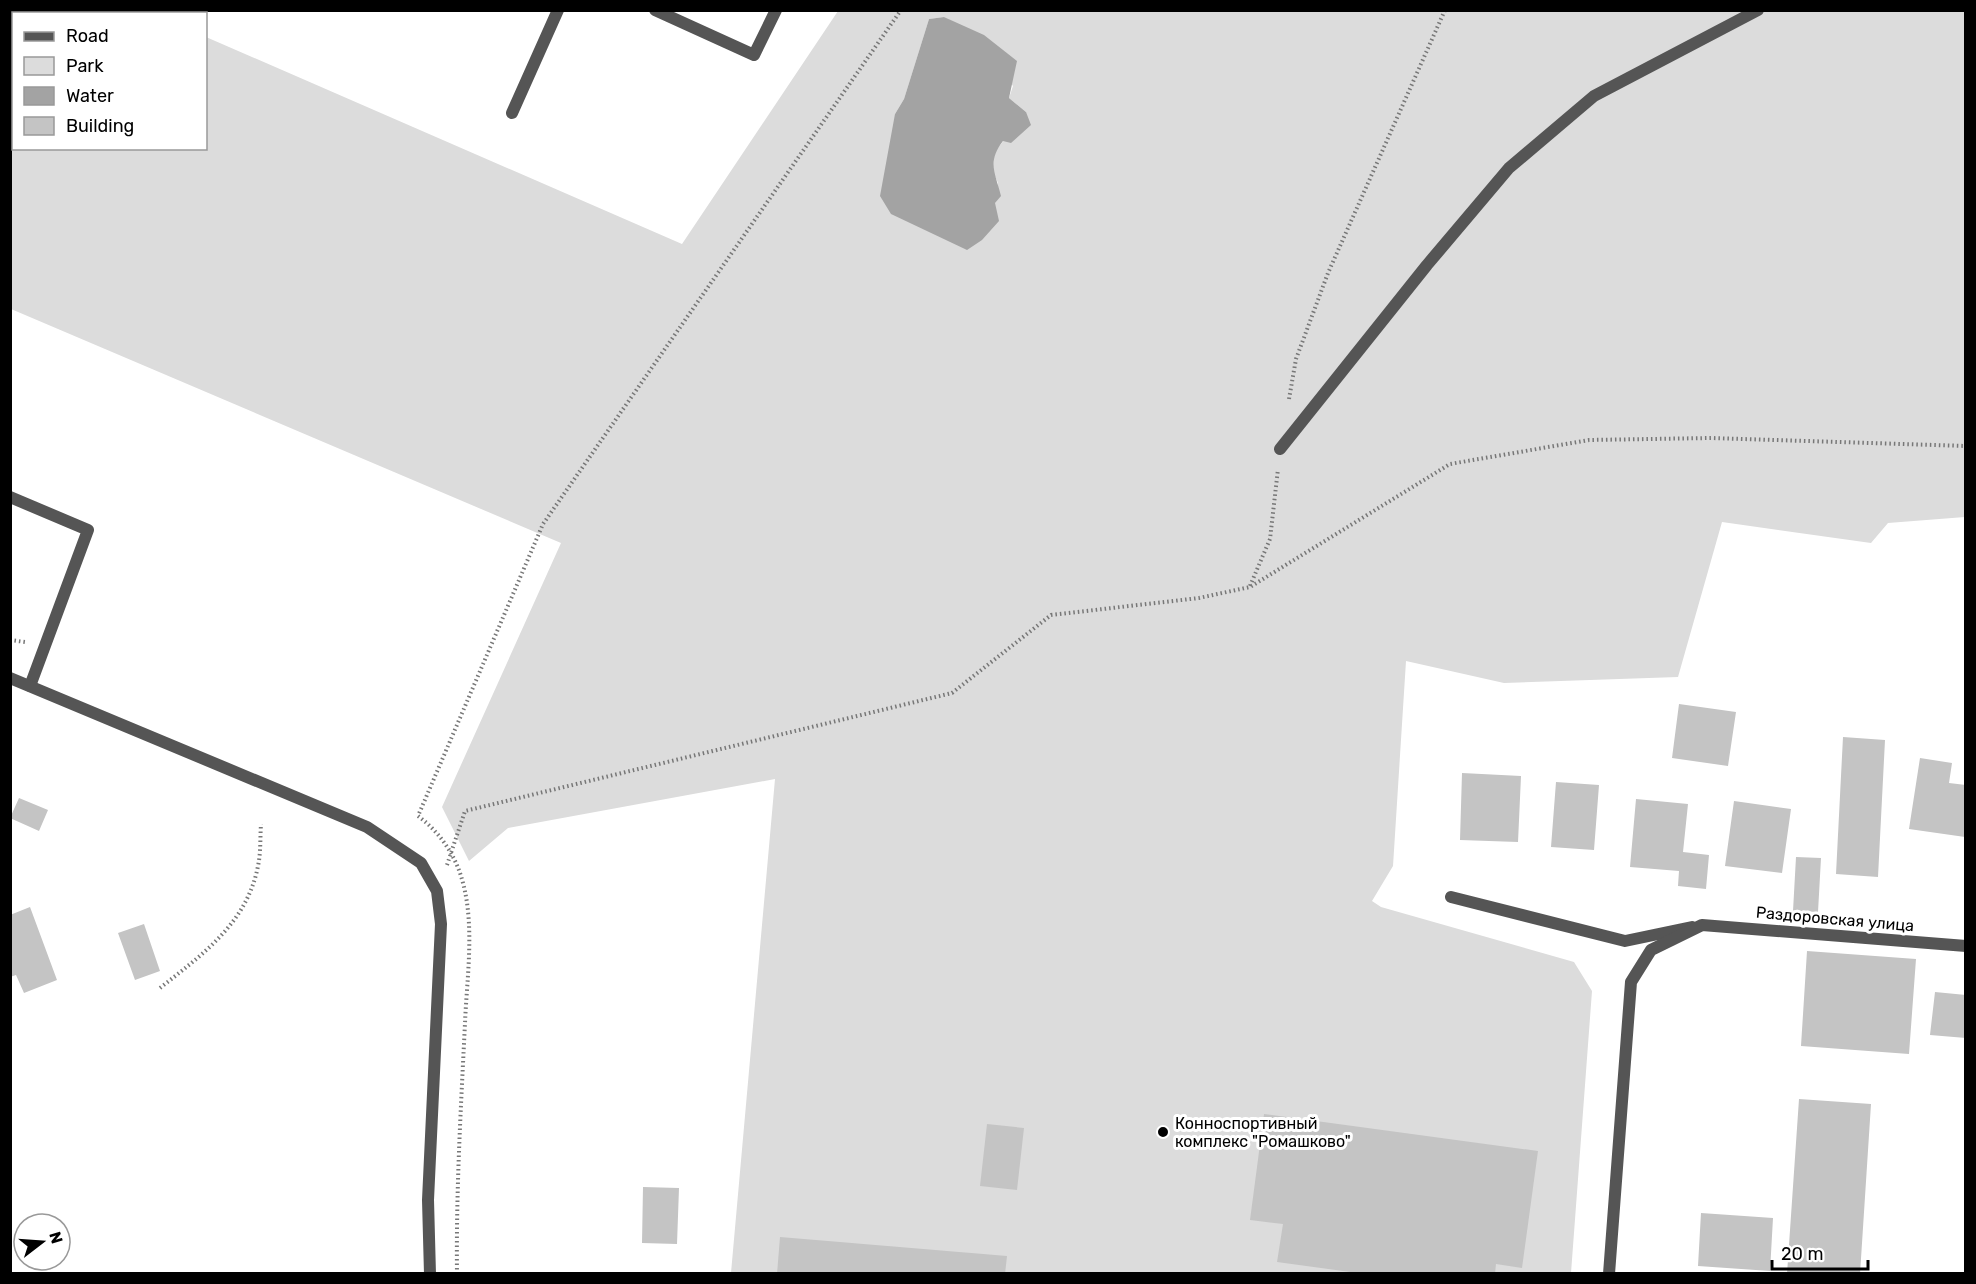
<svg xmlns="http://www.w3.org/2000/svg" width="1976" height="1284" viewBox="0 0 1976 1284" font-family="Rubik,sans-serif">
<rect width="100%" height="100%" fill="#fff"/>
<path fill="#dcdcdc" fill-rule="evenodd" d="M145,10L152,13L14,14V148H206V37L682,244L838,11H1965V517L1888,523L1871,543L1722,522L1678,677L1504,683L1406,661L1393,866L1372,901L1381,907L1574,962L1592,991L1571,1273H731L775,779L508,828L469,861L442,807L561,543L11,309L10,11ZM944,17L961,26L1013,86L1009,98L1026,112L994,153L993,172L998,183L995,203L895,114L904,99L929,19Z"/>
<path fill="#a3a3a3" d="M944,17L984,35L1017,61L1009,98L1026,112L1031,125L1011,143L1003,141C987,162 995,172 1001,196L995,203L999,221L982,240L967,250L891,214L880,196L895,114L904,99L929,19Z"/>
<path fill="#c4c4c4" d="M1679,704L1736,712L1728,766L1672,758Z
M1843,737L1885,740L1878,877L1836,874Z
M1920,758L1952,763L1949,783L1966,785L1965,837L1909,829Z
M1462,773L1521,776L1518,842L1460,840Z
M1556,782L1599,785L1594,850L1551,847Z
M19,798L48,810L39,831L10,818Z
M1636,799L1688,804L1683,852L1709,855L1706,889L1678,886L1679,871L1630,867Z
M1734,801L1791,809L1782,873L1725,866Z
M1796,857L1821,858L1818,912L1793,911Z
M30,907L57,980L24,993L16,975L10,977V915Z
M144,924L160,971L135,980L118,933Z
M1807,951L1916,959L1909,1054L1801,1046Z
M1935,992L1966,995V1038L1930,1035Z
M1799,1099L1871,1104L1860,1274H1787Z
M1264,1114L1538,1151L1522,1268L1496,1264L1495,1274H1365L1277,1262L1283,1224L1250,1220Z
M987,1124L1024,1128L1017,1190L980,1186Z
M643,1187L679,1188L677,1244L642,1243Z
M1701,1213L1773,1218L1770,1271L1698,1266Z
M780,1237L1007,1256L1005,1274H777Z"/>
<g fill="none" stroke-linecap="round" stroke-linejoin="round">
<path stroke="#777" stroke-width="4" stroke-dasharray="1.5 3" stroke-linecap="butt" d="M1289,399L1296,359L1328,273L1445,10
M1250,586L1270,539L1278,469
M10,640L25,642
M447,865L465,811L952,693L1051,615L1199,598L1250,587L1450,464L1589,440L1711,438L1966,446
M160,988C203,954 247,923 258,866C261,852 260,838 261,824
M457,1274C456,1190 461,1106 465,1023C467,974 476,920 460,873C452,850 437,830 418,816L543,524L901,10"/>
<path stroke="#555" stroke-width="12" d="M655,10L754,55L776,10
M512,113L558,10
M1280,449L1427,265L1509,168L1594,96L1758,10
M10,497L88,530L30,686
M1451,897L1625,941L1692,927"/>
<path stroke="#555" stroke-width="12" d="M1609,1274L1631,982L1651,950L1702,925L1966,946"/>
<path stroke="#555" stroke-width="12" d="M10,678L367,827L421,863L437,891L441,924L428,1200L430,1274"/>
</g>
<circle fill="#000" stroke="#fff" stroke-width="2" cx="1163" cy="1132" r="6"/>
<g text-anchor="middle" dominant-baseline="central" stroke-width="6" stroke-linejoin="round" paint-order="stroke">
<g font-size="16" fill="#000" stroke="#fff">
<text transform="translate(1835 919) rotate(5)">Раздоровская улица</text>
</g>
<g font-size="16" fill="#000" stroke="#fff" text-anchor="start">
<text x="1175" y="1123">Конноспортивный<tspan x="1175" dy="18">комплекс "Ромашково"</tspan></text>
</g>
</g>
<rect width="1976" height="1284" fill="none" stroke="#000000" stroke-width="24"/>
<rect x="12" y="12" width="195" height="138" fill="#ffffff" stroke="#999999" stroke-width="1.5"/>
<rect x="24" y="32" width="30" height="9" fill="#555555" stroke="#999999" stroke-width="1.5"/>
<text x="66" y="42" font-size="18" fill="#000000">Road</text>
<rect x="24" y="57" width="30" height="18" fill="#dcdcdc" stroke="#999999" stroke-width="1.5"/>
<text x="66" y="72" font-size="18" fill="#000000">Park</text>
<rect x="24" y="87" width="30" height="18" fill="#a3a3a3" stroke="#999999" stroke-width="1.5"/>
<text x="66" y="102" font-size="18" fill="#000000">Water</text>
<rect x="24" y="117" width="30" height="18" fill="#c4c4c4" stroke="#999999" stroke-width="1.5"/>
<text x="66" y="132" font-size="18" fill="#000000">Building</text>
<g transform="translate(42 1242) rotate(73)"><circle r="28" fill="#ffffff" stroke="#999999" stroke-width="1.5"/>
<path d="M0-4.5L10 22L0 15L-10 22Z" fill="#000000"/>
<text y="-9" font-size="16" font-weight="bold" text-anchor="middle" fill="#000000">N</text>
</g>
<path d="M1772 1260v9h96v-9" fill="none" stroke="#000000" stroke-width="3"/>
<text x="1781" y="1260" font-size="18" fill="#000000" stroke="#ffffff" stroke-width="4.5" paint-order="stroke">20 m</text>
</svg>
